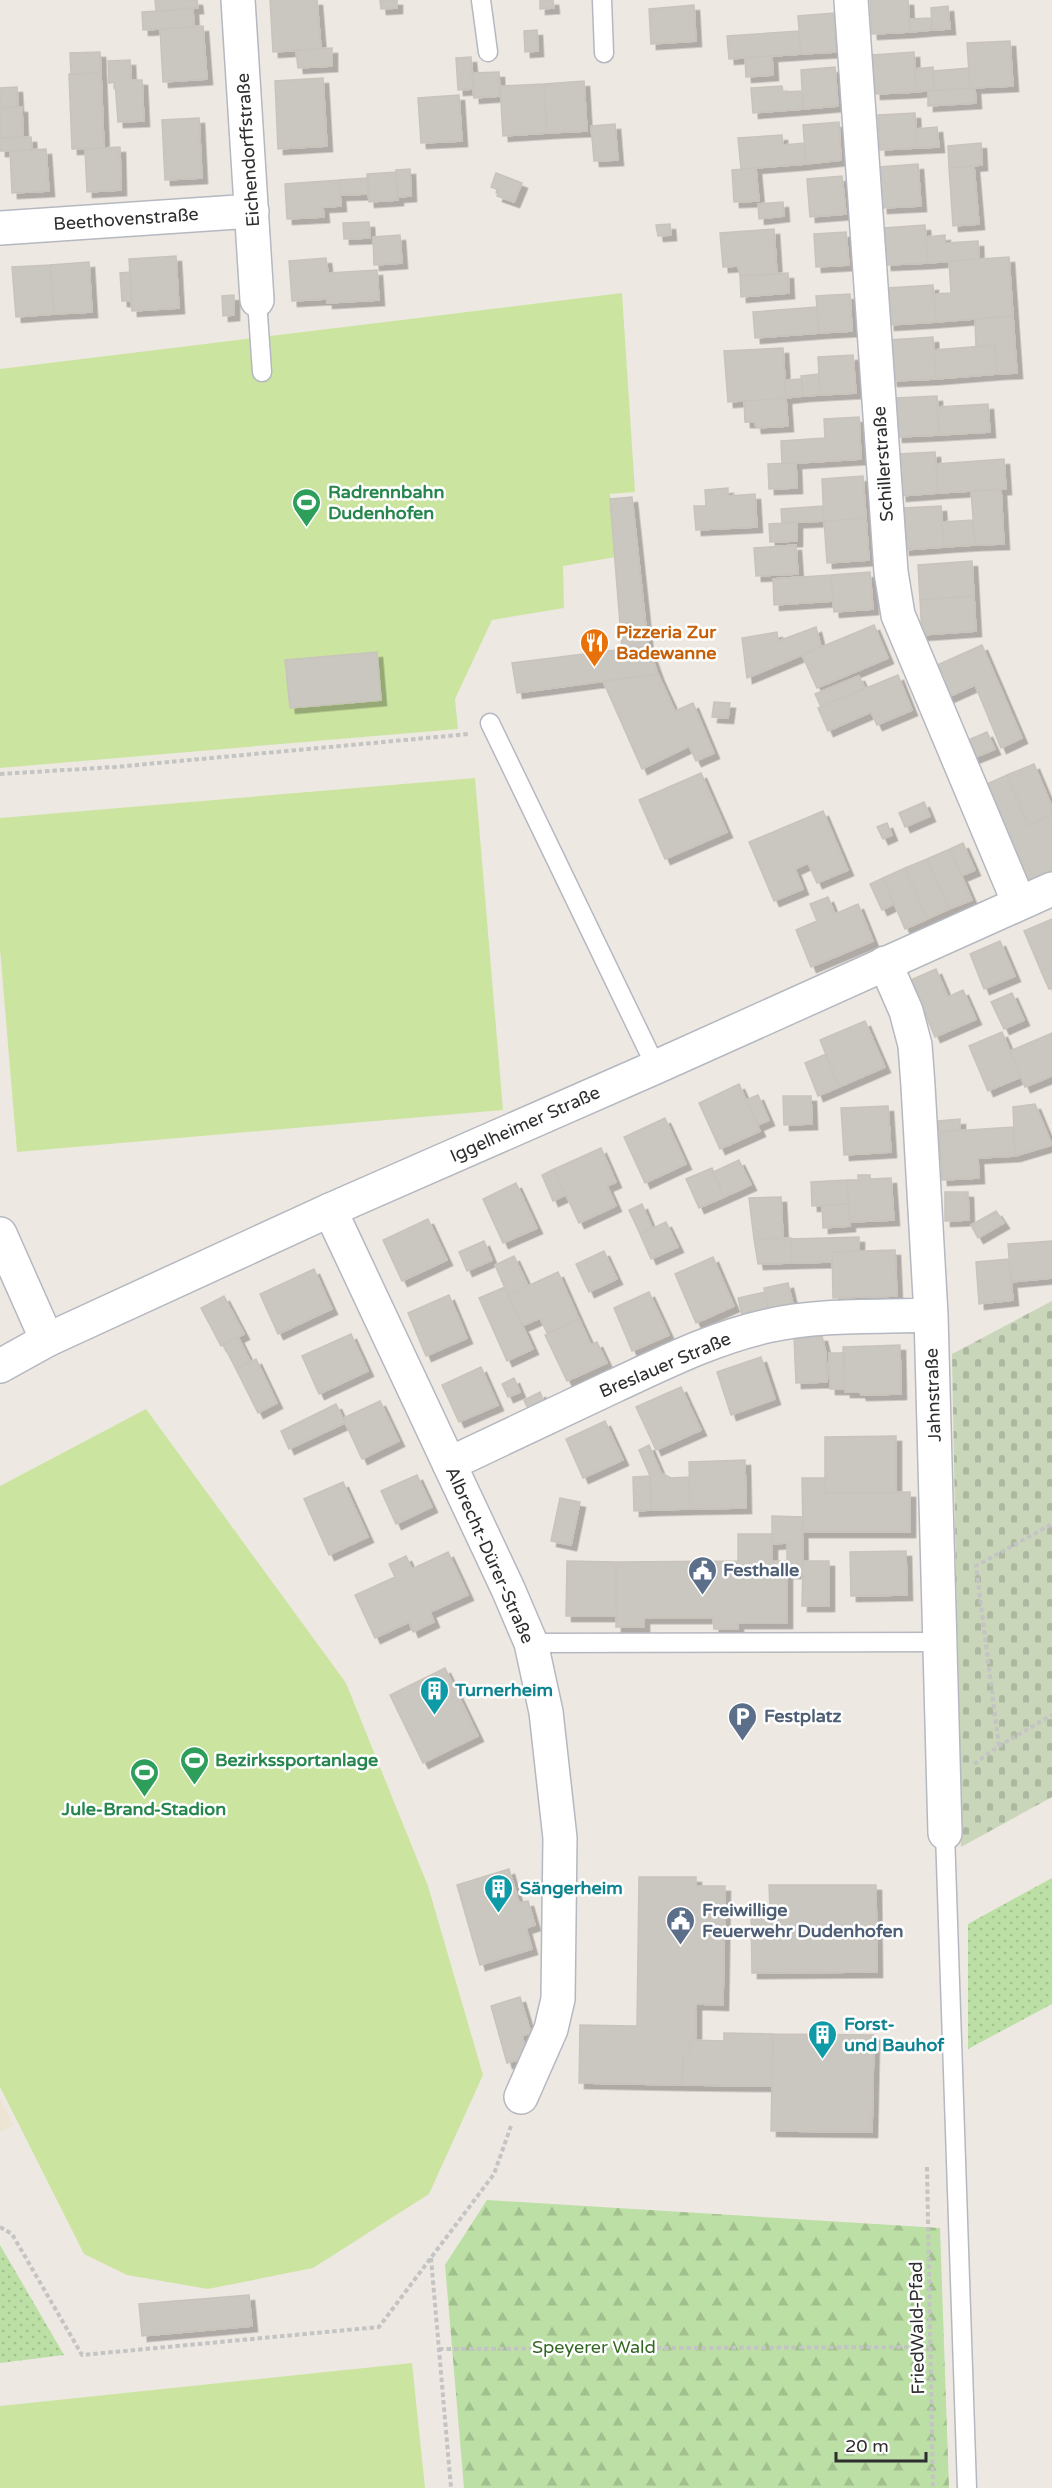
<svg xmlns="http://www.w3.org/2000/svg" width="1052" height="2488" viewBox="0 0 1052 2488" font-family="'Varela Round',sans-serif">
<defs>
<pattern id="green-dots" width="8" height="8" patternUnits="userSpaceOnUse" patternTransform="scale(1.5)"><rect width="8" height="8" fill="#bbdfa4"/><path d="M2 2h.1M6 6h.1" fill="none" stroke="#a1c08e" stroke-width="1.8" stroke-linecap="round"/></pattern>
<pattern id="forest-firs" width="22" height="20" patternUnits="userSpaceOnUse" patternTransform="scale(1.5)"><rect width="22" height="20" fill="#bbdfa4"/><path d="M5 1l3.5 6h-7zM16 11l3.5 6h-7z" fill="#a1c08e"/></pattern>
<pattern id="cemetery-stones" width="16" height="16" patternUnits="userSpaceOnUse" patternTransform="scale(1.5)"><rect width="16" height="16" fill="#c9d6ba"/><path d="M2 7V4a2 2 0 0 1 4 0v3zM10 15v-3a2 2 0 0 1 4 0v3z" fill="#adb8a0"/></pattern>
<filter id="shadow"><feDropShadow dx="5.5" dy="5.5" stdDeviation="0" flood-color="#0004"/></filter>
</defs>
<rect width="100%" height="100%" fill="#eee8e2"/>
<path fill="#ede4d3" d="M0,2099L14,2125L0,2132Z"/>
<path fill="url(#green-dots)" d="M1052,1878V2004L968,2049V1924Z
M0,2245L64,2355L0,2363Z"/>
<path fill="url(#forest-firs)" d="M487,2200L940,2228L949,2488H464L445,2265Z"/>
<path fill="url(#cemetery-stones)" d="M1052,1301V1797L961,1847L952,1354Z"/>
<path fill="#cbe5a0" d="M622,293L635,492L610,494L616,557L563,566L564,608L492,620L455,699L458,729L0,768V369Z
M475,778L503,1110L17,1152L0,949V818Z
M146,1409L346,1683L428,1886L483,2075L429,2194L313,2268L208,2289L127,2275L84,2254L0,2087V1486Z
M412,2363L425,2488H0V2406Z"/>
<path fill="#cac6c0" stroke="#c9c4bb" stroke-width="1.5" filter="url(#shadow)" d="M155,0H197L198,8L156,11Z
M270,0H317L321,49L273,52Z
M380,0H397V8L381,9Z
M540,0H553L554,8L540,9Z
M870,0H908L910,32L872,34Z
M694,5L696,41L651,44L649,9Z
M948,6L950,29L932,30L931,8Z
M193,9L194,27L143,30L142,12Z
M834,13L836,52L801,54L798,16Z
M931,18L932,30L910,32L909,19Z
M203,26L207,79L163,82L160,29Z
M537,30L538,51L525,52L524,31Z
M799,31L801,54L729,59L727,36Z
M1010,41L1013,86L970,88L967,43Z
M332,48V66L298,68L296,50Z
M100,52L101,73L71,74L70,53Z
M914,52L916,92L875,94L872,55Z
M772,56L773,75L746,77L745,58Z
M471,57L474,89L458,90L456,58Z
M130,60L131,80H142L144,121L118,122L115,82L109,83L108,61Z
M835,67L838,106L803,109L801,70Z
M933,67L934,90L916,92L915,69Z
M969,68L970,88L934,90L933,71Z
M499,72L500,96L474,98L472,73Z
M101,73L104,148L72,149L69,74Z
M323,78L327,146L278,149L275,81Z
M584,81L587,131L547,133L544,84Z
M544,84L547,133L503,136L500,86Z
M782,86L783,92L802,91L803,109L753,113L751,88Z
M17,87L18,107L0,108V88Z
M975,88L976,103L928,106V91Z
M459,95L462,141L421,143L418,98Z
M22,107L23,137L0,138V108Z
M915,113L917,148L880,150L878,115Z
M199,118L202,178L165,180L162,120Z
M839,122L841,160L806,164L803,125Z
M615,124L618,160L594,161L591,126Z
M937,127L939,147L917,148L916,129Z
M782,135L783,145L804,143L806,164L741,169L738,138Z
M31,137L32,150L0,151V138Z
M981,143L982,165L949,168L948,146Z
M120,147L121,190L87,192L85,149Z
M46,149L49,191L12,193L10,151Z
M918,164L921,206L882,208L879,167Z
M974,166L979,224L953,226L949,168Z
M756,168L759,201L734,202L732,170Z
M410,169L411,196L397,197L396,170Z
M396,172L398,200L369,202L367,174Z
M496,173L522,183L514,202L497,196L499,190L491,187Z
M842,176L846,214L810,217L807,179Z
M368,178L369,194L340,195L339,180Z
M339,180L341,206L323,207L324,217L287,219L285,184Z
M783,202L784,216L759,219L758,204Z
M369,222L370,238L344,239L343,223Z
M670,224L671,235L658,236L656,225Z
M925,225L928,263L886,265L883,228Z
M774,229L777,274L740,276L738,266L723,267L720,233Z
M846,232L849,265L816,267L814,234Z
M400,235L402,263L374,265L373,237Z
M945,235V243L978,241L979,259L928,263L926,237Z
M176,256L179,308L132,311L129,259Z
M1009,257L1013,316L936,322L934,294L951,293L949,261Z
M326,258L328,273L377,270L379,300L327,303V299L292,301L289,261Z
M89,262L92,312L54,314L50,265Z
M50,265L54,314L16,317L12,267Z
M130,272L132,301H122L120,273Z
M788,273L789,293L741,297L740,276Z
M933,285L936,322L889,325L887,288Z
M850,294L852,331L819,333L816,296Z
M234,295V315L223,316L222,296Z
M817,307L819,333L755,338L753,312Z
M1013,316L1017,373L997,374L995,345L976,347L975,319Z
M933,337L936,379L892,381L889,340Z
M995,345L997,374L936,379L934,350Z
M783,348L786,398L728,402L724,351Z
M853,355L856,393L820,395L818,357Z
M819,374L820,395L803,396L801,376Z
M802,379L803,396L786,398L785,380Z
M937,396L939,435L897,437L895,398Z
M786,398L788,426L756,428L755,422H745L744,401Z
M988,404L990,432L939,435L937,407Z
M859,417L861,459L782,464L781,441L825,438L824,419Z
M935,452L938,493L901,496L898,454Z
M1004,459L1006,489L938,493L936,464Z
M796,463L797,488L769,489L768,464Z
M863,476L866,518L824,521L822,479Z
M728,488V496L755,494L757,527L696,530L694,506H706L705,490Z
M1001,489L1004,544L975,545L971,491Z
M632,497L648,646L622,649L610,499Z
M823,506L824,521L782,523L781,509Z
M941,506L944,547L904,550L902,508Z
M866,518L869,560L827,563L824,521Z
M973,520L975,545L944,547L942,522Z
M797,522V541L770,542L769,524Z
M796,545L798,574L756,576L754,548Z
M972,561L974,596L920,600L918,565Z
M870,572L873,609L834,612L831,575Z
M831,575L833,601L774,605L773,579Z
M974,596L976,631L922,635L920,600Z
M874,625L888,658L817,688L802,655Z
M816,627L821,647L747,678L742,638L777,632L778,641Z
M982,645L1022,738L1001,748L975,685L946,698L933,667Z
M648,646L658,674L517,693L512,663Z
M377,652L381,700L290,708L285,660Z
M658,674L675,711L693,703L714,753L696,761L689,746L642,769L603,681Z
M898,675L912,710L877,725L871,712L828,731L818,708Z
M859,676L865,688L821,707L815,694Z
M714,702L730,703L728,718L712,717Z
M987,732L995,749L973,758L966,741Z
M1034,764L1052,807V815L1028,825L1007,775Z
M701,773L727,832L665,859L639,800Z
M1007,775L1028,825L1052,815V870L1026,881L985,785Z
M924,802L930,816L905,827L899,813Z
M823,811L848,870L817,883L808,863L795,869L803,889L774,901L749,842Z
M887,823L892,835L883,839L877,827Z
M963,843L975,870L961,876L950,849Z
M950,849L972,900L949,909L927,859Z
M927,859L949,909L927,919L905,868Z
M905,868L927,919L905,929L883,878Z
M883,878L894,904L882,910L870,884Z
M828,897L835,914L858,904L873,941L811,967L796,930L817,921L810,904Z
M1052,919V966L1041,971L1024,931Z
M1000,941L1015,976L984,989L970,954Z
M1052,966V988L1049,989L1041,971Z
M936,969L948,997L963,990L976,1019L935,1037L911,980Z
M1012,993L1024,1020L1004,1029L991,1002Z
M865,1021L885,1067L839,1087L820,1040Z
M1002,1032L1021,1077L988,1091L969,1046Z
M1052,1033V1076L1025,1087L1010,1051Z
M826,1054L839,1087L818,1096L805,1063Z
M739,1084L760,1131L720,1149L699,1103Z
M758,1095L769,1120L758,1125L746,1100Z
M783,1096H811L812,1124L784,1125Z
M1035,1104L1052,1145L1015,1156L1013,1107Z
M888,1106L891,1152L844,1155L841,1108Z
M665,1118L686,1164L645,1183L624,1137Z
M960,1119V1130L939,1132L938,1121Z
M1013,1127L1015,1156L978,1158L979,1178L942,1180L939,1132Z
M601,1148L616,1182L607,1186L616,1206L579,1223L554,1169Z
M739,1160L751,1185L724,1197L713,1172Z
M712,1168L724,1197L699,1208L686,1179Z
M554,1169L566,1195L553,1201L542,1175Z
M858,1175H870V1179L891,1178L894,1220L850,1222L847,1180H858Z
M847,1180L849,1204L812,1206L811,1182Z
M516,1183L537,1228L503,1243L483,1199Z
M945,1192H968L969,1220L945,1221Z
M781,1197L783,1238L754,1239L749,1198Z
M642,1204L652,1228L640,1234L629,1210Z
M849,1204L850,1226L823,1228L822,1205Z
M996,1211L1004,1223L978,1238L971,1225Z
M428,1219L447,1260L402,1281L383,1240Z
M666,1222L678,1247L651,1259L640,1234Z
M859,1237V1251L832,1252V1262L792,1263L791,1239Z
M791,1238L792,1263L758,1264L754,1239Z
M484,1241L492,1260L467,1271L459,1252Z
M1052,1241V1278L1011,1282L1008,1244Z
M895,1250L897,1296L833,1298L832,1252Z
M604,1251L617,1279L589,1292L576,1264Z
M514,1256L528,1286L508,1295L495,1265Z
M713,1257L734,1306L696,1323L675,1274Z
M1009,1259L1013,1300L979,1304L976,1262Z
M314,1269L332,1309L278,1334L260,1294Z
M558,1272L579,1319L547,1333L540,1318L522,1326L508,1295Z
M788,1283L794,1309L769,1314L764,1288Z
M505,1287L533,1349L507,1361L479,1298Z
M649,1292L669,1335L632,1351L614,1308Z
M765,1292L769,1314L743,1320L738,1298Z
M449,1295L467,1338L426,1356L408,1313Z
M224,1296L244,1334L221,1346L201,1308Z
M579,1319L591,1345L597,1342L607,1363L567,1381L545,1335Z
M351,1334L368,1371L319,1394L302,1356Z
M822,1336L826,1353L827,1382L796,1383L794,1337Z
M238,1337L250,1361L236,1369L223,1344Z
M900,1345L901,1394L861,1395L860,1392H845L843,1347Z
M829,1353H844L845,1389H830Z
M761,1357L775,1399L731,1415L717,1372Z
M256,1359L277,1403L258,1413L236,1369Z
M481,1367L498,1405L459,1422L442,1385Z
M514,1378L520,1392L508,1397L502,1384Z
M681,1387L701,1430L656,1450L636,1407Z
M540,1392L545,1404L529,1411L524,1400Z
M380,1401L399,1441L362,1459L343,1418Z
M336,1404L345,1423L289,1449L281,1431Z
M605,1421L623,1460L583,1478L566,1439Z
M896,1436V1493H825V1437Z
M649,1445L661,1473L671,1478L689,1477L690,1509L651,1510L650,1476L639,1450Z
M745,1460L746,1508L690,1509L689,1462Z
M417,1475L432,1507L396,1524L381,1491Z
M650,1476L651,1510L634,1511L633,1477Z
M802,1478H825V1493L910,1492V1532H803Z
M343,1482L368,1537L329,1555L304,1499Z
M560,1498L580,1502L571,1545L551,1541Z
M772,1516L802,1517L803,1573H787V1543L772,1544Z
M738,1534H772V1561H787V1623H738V1629H714L713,1618H644V1627H616V1562L738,1561Z
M906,1551L907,1595L851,1596L850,1552Z
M448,1552L468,1595L430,1612L434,1622L413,1632L409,1622L375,1638L355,1595L395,1577L389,1564L406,1556L412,1569Z
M567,1561L616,1562V1616H566Z
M803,1561H829V1606H802Z
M445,1668L478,1736L423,1763L390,1695Z
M509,1869L519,1903L528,1901L535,1925L526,1928L532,1949L480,1965L457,1885Z
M639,1877H696V1886H725L723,2005L696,2004V2040H690V2056H683L682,2085L579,2083L580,2025L637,2026Z
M769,1885H876L877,1972L752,1973L751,1911H770Z
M520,1997L531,2033L522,2036L528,2057L507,2063L491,2006Z
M724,2033L773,2034L772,2086L682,2085L683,2056H690V2040L724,2041Z
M773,2034L874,2035L872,2132L771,2131Z
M249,2295L252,2326L142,2336L139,2304Z"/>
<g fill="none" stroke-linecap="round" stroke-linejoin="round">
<defs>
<path id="service" d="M481,0L488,52
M602,0L604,53
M257,300L262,372
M490,723L656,1067
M531,1643L941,1642
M945,1833L967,2488"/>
<path id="minor" d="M238,0L257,300
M851,0L891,572L898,615L1019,903
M0,228L252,211
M885,963L906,1011L915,1045L918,1086L931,1315L945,1833
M330,1210L508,1589L531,1643L546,1712L560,1838L558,1999L551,2029L521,2097
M0,1234L47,1340
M449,1464C504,1438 559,1412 614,1386C664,1363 713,1338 767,1326C820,1314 877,1317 931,1315"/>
<path id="tertiary" d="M0,1366L47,1340L330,1210L656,1067L1052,889"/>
</defs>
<use href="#service" stroke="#b5b8c0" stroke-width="21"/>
<use href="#minor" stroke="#b5b8c0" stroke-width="36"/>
<use href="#tertiary" stroke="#b5b8c0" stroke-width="36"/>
<path stroke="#c4c4c4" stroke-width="4" stroke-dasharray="4.5 3" stroke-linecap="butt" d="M0,774L115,767L469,734
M999,1746L976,1566L1052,1524
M974,1764L999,1746L1052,1715
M927,2167L933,2488
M0,2227L12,2234L82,2355L379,2327L494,2174L511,2126
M431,2258L451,2488
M439,2349L930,2347"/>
<use href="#service" stroke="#fff" stroke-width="18"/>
<use href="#minor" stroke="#fff" stroke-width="33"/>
<use href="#tertiary" stroke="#fff" stroke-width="33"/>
</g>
<defs>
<symbol id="stadium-pin" viewBox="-11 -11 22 30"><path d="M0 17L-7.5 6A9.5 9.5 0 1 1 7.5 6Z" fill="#2e9e5b" stroke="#fff"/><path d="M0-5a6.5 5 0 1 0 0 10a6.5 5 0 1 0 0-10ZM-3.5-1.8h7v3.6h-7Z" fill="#fff"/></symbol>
<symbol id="restaurant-pin" viewBox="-11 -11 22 30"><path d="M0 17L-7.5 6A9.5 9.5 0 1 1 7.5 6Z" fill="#e8710a" stroke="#fff"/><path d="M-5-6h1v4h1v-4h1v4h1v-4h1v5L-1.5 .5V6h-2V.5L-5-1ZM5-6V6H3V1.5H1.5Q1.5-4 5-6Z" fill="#fff"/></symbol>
<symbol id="civic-pin" viewBox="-11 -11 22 30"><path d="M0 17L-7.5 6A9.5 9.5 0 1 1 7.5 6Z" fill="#5c6f8a" stroke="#fff"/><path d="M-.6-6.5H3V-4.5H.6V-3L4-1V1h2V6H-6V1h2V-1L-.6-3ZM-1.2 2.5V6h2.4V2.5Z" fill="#fff"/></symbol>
<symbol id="building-pin" viewBox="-11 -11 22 30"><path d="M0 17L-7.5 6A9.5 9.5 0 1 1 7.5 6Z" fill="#0f9aa8" stroke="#fff"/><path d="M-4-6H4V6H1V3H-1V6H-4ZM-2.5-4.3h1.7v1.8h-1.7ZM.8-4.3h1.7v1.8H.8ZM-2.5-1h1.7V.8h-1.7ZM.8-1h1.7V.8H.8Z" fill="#fff"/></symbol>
<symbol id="parking-pin" viewBox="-11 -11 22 30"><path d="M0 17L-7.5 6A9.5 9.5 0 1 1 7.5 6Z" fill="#5c6f8a" stroke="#fff"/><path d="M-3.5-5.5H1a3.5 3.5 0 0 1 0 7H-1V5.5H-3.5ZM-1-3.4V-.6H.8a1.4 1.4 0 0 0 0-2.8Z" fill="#fff"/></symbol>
</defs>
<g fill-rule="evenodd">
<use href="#stadium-pin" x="290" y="486" width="33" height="45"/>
<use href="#restaurant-pin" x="578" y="626" width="33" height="45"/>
<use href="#civic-pin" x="686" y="1554" width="33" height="45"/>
<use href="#building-pin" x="418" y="1674" width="33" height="45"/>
<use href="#parking-pin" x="726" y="1700" width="33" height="45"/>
<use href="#stadium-pin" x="178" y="1744" width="33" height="45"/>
<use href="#stadium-pin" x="128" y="1756" width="33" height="45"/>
<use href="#building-pin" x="482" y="1872" width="33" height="45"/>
<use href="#civic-pin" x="664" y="1904" width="33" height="45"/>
<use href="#building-pin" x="806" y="2018" width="33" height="45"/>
</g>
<g text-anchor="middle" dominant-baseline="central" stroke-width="5" stroke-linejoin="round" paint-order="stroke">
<g font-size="18" fill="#2e2e2e" stroke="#fff">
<text transform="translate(248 150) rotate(-94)">Eichendorffstraße</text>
<text transform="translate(126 219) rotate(-4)">Beethovenstraße</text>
<text transform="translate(883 464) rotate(-94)">Schillerstraße</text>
<text transform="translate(525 1124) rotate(-24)">Iggelheimer Straße</text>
<text transform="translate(665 1365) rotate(-23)">Breslauer Straße</text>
<text transform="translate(933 1395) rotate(-92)">Jahnstraße</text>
<text transform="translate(490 1555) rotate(66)">Albrecht-Dürer-Straße</text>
<text transform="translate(917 2328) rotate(-91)">FriedWald-Pfad</text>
</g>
<g font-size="18" font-weight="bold" fill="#27864d" stroke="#fff" text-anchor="start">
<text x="328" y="492">Radrennbahn<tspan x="328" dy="21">Dudenhofen</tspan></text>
<text x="215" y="1760">Bezirkssportanlage</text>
<text x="144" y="1809" text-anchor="middle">Jule-Brand-Stadion</text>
</g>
<g font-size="18" font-weight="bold" fill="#c56008" stroke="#fff" text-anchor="start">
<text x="616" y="632">Pizzeria Zur<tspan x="616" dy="21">Badewanne</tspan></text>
</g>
<g font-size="18" font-weight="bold" fill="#4e5e75" stroke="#fff" text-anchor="start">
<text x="723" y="1570">Festhalle</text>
<text x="764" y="1716">Festplatz</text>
<text x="702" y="1910">Freiwillige<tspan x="702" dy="21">Feuerwehr Dudenhofen</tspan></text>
</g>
<g font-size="18" font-weight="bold" fill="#0d838f" stroke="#fff" text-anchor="start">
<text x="455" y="1690">Turnerheim</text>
<text x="520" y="1888">Sängerheim</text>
<text x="844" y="2024">Forst-<tspan x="844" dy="21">und Bauhof</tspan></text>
</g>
<g font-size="18" fill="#336722" stroke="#fff">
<text x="594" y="2347">Speyerer Wald</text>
</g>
</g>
<path d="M836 2452v9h90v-9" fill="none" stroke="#2e2e2e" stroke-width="3"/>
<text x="845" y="2452" font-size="18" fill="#2e2e2e" stroke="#ffffff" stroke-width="4.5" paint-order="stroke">20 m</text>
</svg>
